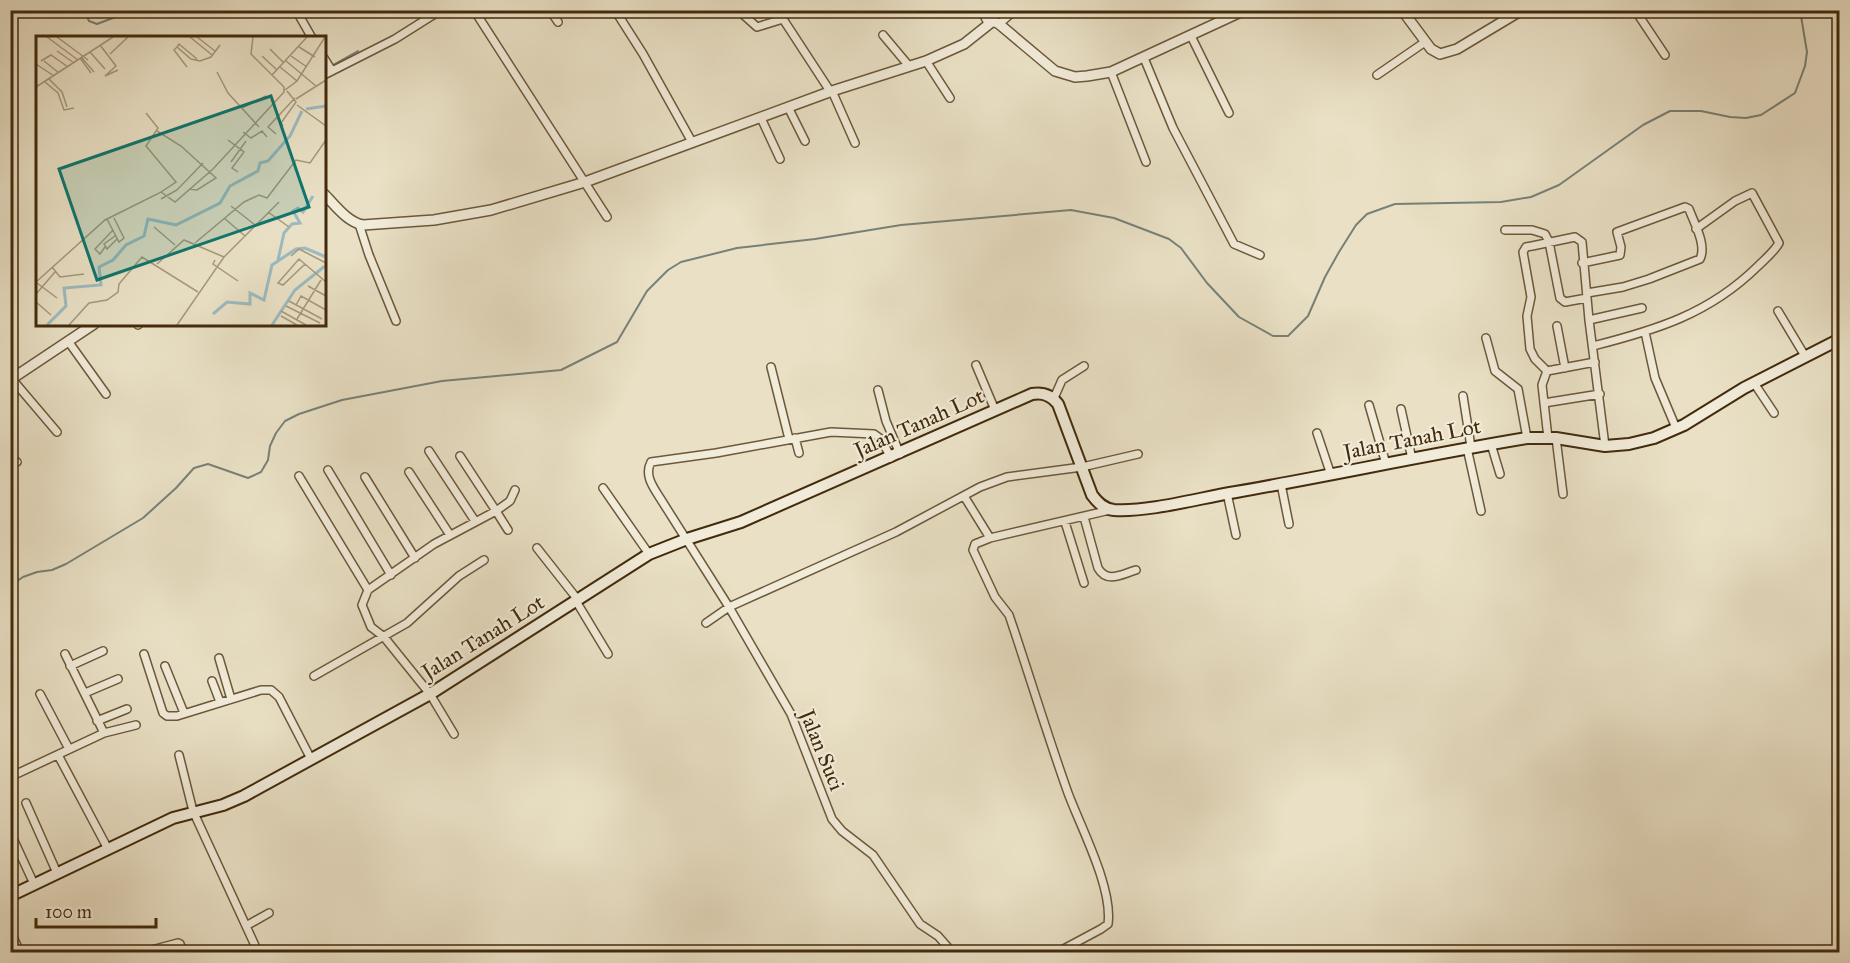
<svg xmlns="http://www.w3.org/2000/svg" width="1850" height="963" viewBox="0 0 1850 963" font-family="'IM FELL Great Primer',serif">
<rect width="100%" height="100%" fill="#e9e0c5"/>
<filter id="stains"><feTurbulence type="fractalNoise" baseFrequency=".00333" numOctaves="4"/><feColorMatrix values="0 0 0 0 .2 0 0 0 0 .09 0 0 0 0 .02 0 0 0 .5 -.17"/></filter>
<radialGradient id="worn" r=".72"><stop offset=".6" stop-color="#630" stop-opacity="0"/><stop offset="1" stop-color="#630" stop-opacity=".3"/></radialGradient>
<g fill="none" stroke-linecap="round" stroke-linejoin="round">
<path stroke="#788177" stroke-width="2" d="M84,10L89,21L97,24L134,10
M10,11L11,10
M333,65L358,51
M10,586L23,577L37,572L52,570L66,564L143,518L176,488L194,468L208,464L248,478L261,472L268,460L270,446L276,433L285,421L299,414L342,400L442,381L561,370L617,342L647,291L668,270L681,262L737,248L815,239L901,225L1071,210L1114,218L1169,239L1181,248L1207,283L1239,317L1273,336H1288L1308,316L1325,277L1339,252L1356,225L1367,214L1395,204L1501,202L1531,197L1559,185L1643,125L1670,111H1701L1730,117L1746,118L1761,115L1795,93L1805,66L1807,52L1800,10"/>
<defs>
<path id="minor" d="M296,10L312,38
M474,10L607,217
M550,10L558,22
M615,10L643,54L692,142
M738,10L757,27L783,19L830,91
M981,10L988,23
M1635,10L1665,55
M999,24L1015,10
M883,35L909,66
M1191,36L1229,113
M324,58L332,71
M1144,58L1173,128L1234,244L1260,255
M926,61L950,98
M1111,72L1146,162
M324,75L395,39L441,10
M1377,75L1425,42
M832,91L855,143
M788,107L805,141
M761,118L780,159
M359,224L369,255L396,321
M1505,230H1532L1545,234L1549,242L1560,298L1565,302L1587,298
M1582,263L1620,255L1621,247L1617,232L1685,207L1689,209C1694,223 1707,245 1700,259L1649,279L1623,287L1587,293
M1778,311L1805,356
M1589,320L1642,308
M138,324V325
M1557,326L1565,368
M1645,332L1655,378L1676,428
M1486,338L1495,371L1518,389L1527,438
M68,341L106,394
M1593,346C1656,330 1709,314 1757,267C1765,259 1774,252 1779,243L1752,193L1735,201L1696,229
M976,365L995,410
M771,367L789,439
M1547,371L1535,359L1530,349L1527,316L1531,297L1523,252L1526,247L1532,246L1575,237L1582,242L1589,320L1605,446
M1547,371L1542,385L1548,438
M1547,371L1595,362
M12,379L57,432
M1754,383L1774,413
M1838,385L1840,384
M878,390L886,421L900,454
M1463,396L1471,447
M1054,398L1062,380L1084,366
M1544,403L1600,394
M1369,405L1386,464
M1401,409L1412,459
M1317,433L1331,475
M795,438L799,453
M1556,438L1563,494
M1491,444L1500,474
M1467,448L1481,511
M429,451L475,521
M10,457L17,462
M891,458L881,439L874,434L831,432L716,453L651,462C644,475 653,487 660,498L729,607L791,714L832,819L842,831L873,855L920,924L938,936L952,952
M328,470L391,575
M409,472L450,535
M299,476L368,590
M365,477L415,558
M1281,484L1289,524
M603,488L649,554
M1227,493L1236,535
M964,496L990,538
M1084,517L1098,568C1107,584 1122,574 1136,570
M1065,522L1084,583
M508,530L496,511L510,501L515,490
M537,548L578,600
M576,601L608,654
M706,623L729,607L896,532L980,487L1007,477L1082,467L1138,454
M144,654L163,713L167,716H177L261,690H271L279,697L311,759
M219,658L231,699
M70,666L103,651
M165,666L184,713
M314,676L407,623L459,576L484,560
M212,681L220,702
M85,693L118,679
M40,694L69,749
M97,721L127,709
M104,733L136,725
M454,734L430,694L384,637L371,627L362,605L368,590L434,544L496,511L460,456
M58,755L108,849
M179,755L193,811L258,952
M10,777L104,733L65,654
M26,803L57,873
M10,832L34,884
M246,926L269,913
M10,931L20,952
M144,952L178,943L180,944L183,952
M1058,952L1101,929L1108,924C1113,888 1081,828 1068,793C1047,734 1029,674 1009,615L995,597L973,550L975,544L990,538L1110,510"/>
<path id="tertiary" d="M1402,10L1431,49L1440,54L1457,49L1522,10
M324,194C335,205 347,222 363,225L434,220L491,210L585,182L832,91L926,61L964,44L993,21L999,24L1055,71L1075,77L1087,76L1111,72L1245,10
M10,380L94,324"/>
<path id="secondary" d="M10,896L173,818L223,805L244,796L430,694L649,554L687,539L741,522L1032,394C1043,392 1051,395 1058,404L1092,495C1098,503 1104,509 1114,510C1150,512 1199,498 1236,492C1333,475 1430,454 1527,438H1556L1605,446L1629,444L1654,438L1684,425L1744,388L1840,339"/>
</defs>
<use href="#minor" stroke="#6c583a" stroke-width="10"/>
<use href="#tertiary" stroke="#6c583a" stroke-width="12"/>
<use href="#secondary" stroke="#422b0c" stroke-width="14"/>
<use href="#minor" stroke="#f1ebd9" stroke-width="7"/>
<use href="#tertiary" stroke="#f1ebd9" stroke-width="9"/>
<use href="#secondary" stroke="#f1ebd9" stroke-width="10"/>
</g>
<g text-anchor="middle" dominant-baseline="central" stroke-width="4.5" stroke-linejoin="round" paint-order="stroke">
<g font-size="21" fill="#422b0c" stroke="#f1ebd9">
<text transform="translate(919 423) rotate(-24)">Jalan Tanah Lot</text>
<text transform="translate(1412 439) rotate(-11)">Jalan Tanah Lot</text>
<text transform="translate(483 637) rotate(-32)">Jalan Tanah Lot</text>
<text transform="translate(822 750) rotate(68)">Jalan Suci</text>
</g>
</g>
<g transform="translate(36 36)">
<rect width="290" height="290" fill="#e9e0c5"/>
<path fill="none" stroke="#9cbabf" stroke-width="3" d="M270,73L290,70M242,224L248,197L256,188L264,187L257,175L262,172L267,176L277,160M177,278L191,266L214,268V257L228,264L236,229L260,213L269,212L290,221M11,289L30,270L28,252L65,249L63,231L77,224L90,209L108,200L112,183L140,189L184,167L194,150L222,135L224,127L232,125L254,100L266,75M236,289L259,254L289,230"/>
<path fill="none" stroke="#a6987b" stroke-width="1.5" d="M11,1L42,24M21,1L52,24M154,1L176,19M161,1L179,15M64,9L80,30L69,40L82,34M141,11L143,8L161,23M263,11L279,21M234,13L248,27M21,15L38,27M54,16L69,33M74,18L92,1M226,20L241,34M255,20L271,31M45,21L58,36M44,22L55,37M5,25L15,19L32,31M8,25L23,37M250,25L280,50M0,28L18,40M151,31L138,14L141,11L155,23L164,25L175,21L184,9M244,31L261,45M181,36L192,57L223,91M236,39L271,1M13,43L26,56L31,71M9,46L22,57L28,74L38,72M0,51L77,1M249,54L261,45L289,1M260,63L290,44M261,69L290,90M206,72L230,60M110,77L122,92L110,110L140,146L125,156M247,90L245,87L260,66L251,55M121,95L145,110L180,142L161,154L153,153M207,96L215,102L226,95L231,101M240,98L232,91L259,62M192,104L208,116L196,132L202,136M195,126L210,105M125,163L141,154L167,127M195,170L219,189M232,176L253,191M188,182L209,200M71,183L83,206L88,202L78,182M118,191L139,209M79,200L68,208L71,213L81,203M159,207L208,166L223,159L231,162L260,124L274,127L290,104M69,211L64,218L59,213L77,194M255,220L263,213L290,227M179,224L177,228L202,245M121,228L148,204L188,221M269,228L247,249L242,247L263,223L290,246M16,231L24,241L48,238M0,246L69,184L125,156L139,166L177,133L248,56V51L215,18L217,1M1,247L21,262M272,250L290,260M0,258L19,236M253,265L286,283M0,266L15,279M260,269L265,260L290,274M250,270L284,287M245,275L270,289M245,280L261,289M261,283L285,244M33,289L53,267L71,264L82,256L83,248L106,221L162,256M141,289L188,221L243,166"/>
<path fill="#0f766e" fill-opacity="0.15" stroke="#0f766e" stroke-width="3" d="M235,60L273,171L61,244L23,133Z"/>
<rect width="290" height="290" fill="none" stroke="#422b0c" stroke-width="3"/>
</g>
<rect width="1850" height="963" fill="none" stroke="#e9e0c5" stroke-width="36"/>
<rect x="12" y="12" width="1826" height="939" fill="none" stroke="#422b0c" stroke-width="3"/>
<rect x="18" y="18" width="1814" height="927" fill="none" stroke="#422b0c" stroke-width="1.5"/>
<path d="M36 918v9h120v-9" fill="none" stroke="#422b0c" stroke-width="3"/>
<text x="45" y="918" font-size="18" fill="#422b0c" stroke="#f1ebd9" stroke-width="4.5" paint-order="stroke">100 m</text>
<rect width="100%" height="100%" filter="url(#stains)"/>
<rect width="100%" height="100%" fill="url(#worn)"/>
</svg>
